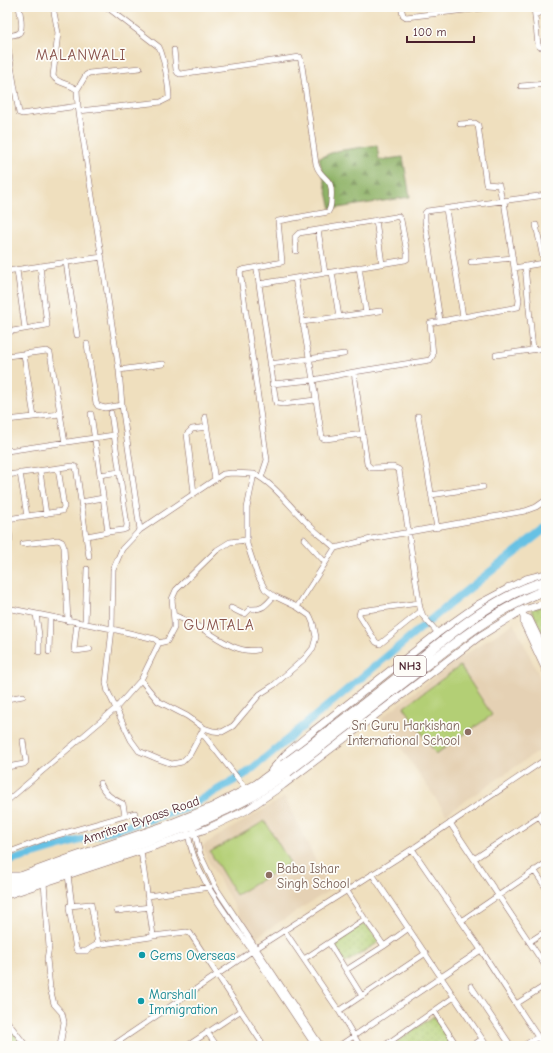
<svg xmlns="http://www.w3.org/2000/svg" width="553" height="1053" viewBox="0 0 553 1053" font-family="'Comic Neue',sans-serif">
<defs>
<pattern id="forest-firs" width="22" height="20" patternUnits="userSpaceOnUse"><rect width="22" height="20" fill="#8eb266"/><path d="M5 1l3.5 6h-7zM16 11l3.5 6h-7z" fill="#769054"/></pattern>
<pattern id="park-dots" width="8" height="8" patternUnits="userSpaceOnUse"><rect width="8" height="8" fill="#b3cf75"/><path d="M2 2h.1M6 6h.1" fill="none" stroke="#9bb165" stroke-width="1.8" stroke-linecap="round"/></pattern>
</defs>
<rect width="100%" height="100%" fill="#fdfcf7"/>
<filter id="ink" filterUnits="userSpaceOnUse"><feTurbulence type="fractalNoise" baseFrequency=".025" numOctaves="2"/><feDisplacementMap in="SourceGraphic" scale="8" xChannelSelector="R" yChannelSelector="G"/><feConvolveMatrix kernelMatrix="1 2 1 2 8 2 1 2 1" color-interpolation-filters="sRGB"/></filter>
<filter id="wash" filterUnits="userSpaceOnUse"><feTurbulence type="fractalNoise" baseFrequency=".012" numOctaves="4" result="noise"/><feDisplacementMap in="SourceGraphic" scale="16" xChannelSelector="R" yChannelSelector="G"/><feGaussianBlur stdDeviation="0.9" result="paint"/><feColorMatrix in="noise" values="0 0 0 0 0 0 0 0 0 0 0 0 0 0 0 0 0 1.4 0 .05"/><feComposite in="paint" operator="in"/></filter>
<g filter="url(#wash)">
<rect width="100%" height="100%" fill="#efdfbe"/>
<path fill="#e5d1b4" d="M514,623L546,690V746L446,814L381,718L457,660Z
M285,797L330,890L253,939L207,859L203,845Z"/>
<path fill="url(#forest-firs)" stroke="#6c6848" d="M377,145L379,160L403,157L410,197L331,209L319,158L336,151Z"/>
<path fill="url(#park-dots)" stroke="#7e7750" d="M546,606V641L531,609Z
M365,923L379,942L345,963L333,943Z
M434,1016L453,1046H397L395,1043Z
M7,1023L24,1046H7Z"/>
<path fill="#b3cf75" stroke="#7e7750" d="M460,666L492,715L436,754L404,707Z
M265,821L290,863L236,895L210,852Z"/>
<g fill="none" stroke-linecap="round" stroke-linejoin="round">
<path stroke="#66c1e4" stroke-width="8" d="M7,862L184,809L247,773L452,602L546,528"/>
</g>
</g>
<g filter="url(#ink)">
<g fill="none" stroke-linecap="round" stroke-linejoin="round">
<defs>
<path id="minor" d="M53,7L58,33L53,76C57,84 70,83 77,90
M401,7L403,15L406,17L491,7
M534,7L538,45L540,47H546
M535,14L546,12
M7,37C11,34 15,36 19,33C24,30 20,12 19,7
M7,42L19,113L22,114L78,106
M174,50L176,70L178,73L180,74L300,57L302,66L316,164C321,182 334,174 331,200C331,204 331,208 328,212L278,221L282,262L242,270L240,271L267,460L261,478
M521,86L546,84
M79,111L161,102L169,98C169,88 164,56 159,47L107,7
M460,124L475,123L478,125L486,184L499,185L502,201
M504,201L514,268
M446,209L463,317
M376,220L382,264
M536,225L544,263
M318,230L325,273
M296,251L295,237L299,233L395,217L398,216L401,220L407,253V259L405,260L295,278L313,380L354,372L367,464L371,468L393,467L398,469L399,470L420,608L423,616L438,633
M66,262L77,335
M471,262L513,258
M525,266L533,350
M359,267L366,313
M17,270L25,329
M257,270L276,403L283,404L315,400
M7,271L102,257
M332,272L339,317
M259,284L295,278
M7,313L9,331
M440,320L425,221V213L427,211L546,195
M302,322L380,311
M7,332L47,325L40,266
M87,344L96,403L98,406L105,408L122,405
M24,355L34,417
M496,355L546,348
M7,356L47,351L50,353L65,443
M270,364L344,354
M119,370L163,364
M354,372L430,360L433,355L430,323L518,307L519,300L514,268L544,263L546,272
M272,384L313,380L322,438L326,439L362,434
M91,414L100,475
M418,416L437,528
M205,417L215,480
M7,420L60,414
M7,451L114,435
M40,471L46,514
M20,473L27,516
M7,475L73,466L76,467L89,557
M194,493L187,434L192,429L207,427
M431,495L483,487
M81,502L103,498
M7,515L10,540
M7,519L62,511L64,507L58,468
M140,530L122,405L119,370L78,106L77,90L86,75L89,73L140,68
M108,532L123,530L126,529L127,525L111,413
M87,536L108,532L100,475L119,472
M304,539L325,562
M23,544L58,540L62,542L64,547L68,621
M419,603L360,611L359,615L376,642L380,644L421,611
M297,607L335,548
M7,608L112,629L155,639L159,643L141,680L158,701L187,716L204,728L213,731L222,732L233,726L260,694L274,685L305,658L313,648L316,637L313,623L310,616L297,607L274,596L265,589L257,574L247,544V508L254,474C273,483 287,503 302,518C312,529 324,538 335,548L371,539L525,511L536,507L546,500
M231,608L241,613L245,614L250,609C263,610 266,605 274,596
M36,614L39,635V652
M174,615C182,619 190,622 197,626C215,635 235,654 257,650
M77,622L74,650L76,651L90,649
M85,624L87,569
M159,643L167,641L174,628V621L172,599L176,590L217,550L230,542L246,540
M49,652L50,617
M7,699L23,696
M204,728L190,754L182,762L172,764L158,759L139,751L131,740L108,692L106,683L112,629L113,570L122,549L140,530L223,474L232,473L254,474
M202,733L247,790
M7,767L24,764L26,762L23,741
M100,783C105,795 112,798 123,804L125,816
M7,801L115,709L141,680
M539,816L546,810
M450,823L546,967
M194,830L200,854L216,888L321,1046
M188,833C194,877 228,915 252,951L412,849L546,759
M412,849L481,950
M7,853L47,838L135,813
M474,859L539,816L546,827
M534,870L546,888
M372,874L487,1046
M68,875L72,906
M44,883L49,947L47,959L50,988L54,1004L62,1013L64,1022L60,1046
M347,891L365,919
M148,896L210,887
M117,911L150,907
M461,921L546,863
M284,930L339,1011L360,1046
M153,936L186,932L190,933L264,1046
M529,942L546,931
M329,943L362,996
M98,944L91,904L69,906V908L76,949L78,951H86L96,945L151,937L153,935L141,851
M304,959L365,919L384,946L409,928
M346,970L384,946
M471,986L511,1046
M339,1011L426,953
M434,1011L457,1046
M7,1021L26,1046
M207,1032L217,1046
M112,1046L252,951L315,1046
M187,1046L240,1011
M339,1046L481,950L516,1004
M384,1046L454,997
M472,1046L482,1039
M523,1046L538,1037
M544,1046L516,1004L546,985"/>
<path id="tertiary" d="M521,611L524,617V623L546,670
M524,617L529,619L546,654
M272,770L286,754L312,732L438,633L479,604L526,579L546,574
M7,876H21
M7,895L209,828L245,811L283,785L480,636L521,611L546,603"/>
<path id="trunk" d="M509,588L521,611
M7,882L67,860L169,825L212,808L256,785L283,765
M7,890L70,867L193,825L226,810L253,796L288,772"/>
</defs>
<use href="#minor" stroke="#84625e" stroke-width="6"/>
<use href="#tertiary" stroke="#84625e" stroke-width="8"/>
<use href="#trunk" stroke="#84625e" stroke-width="10"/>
<use href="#minor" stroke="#fff" stroke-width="5"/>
<use href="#tertiary" stroke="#fff" stroke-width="7"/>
<use href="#trunk" stroke="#fff" stroke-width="9"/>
<defs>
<path id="trunk-bridge" d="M283,765C323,736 361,706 399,676C442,641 492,596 546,581
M288,772C329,740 370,709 411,677C453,644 495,609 546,590"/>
</defs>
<use href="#trunk-bridge" stroke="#84625e" stroke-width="10" stroke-linecap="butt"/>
<use href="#trunk-bridge" stroke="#fff" stroke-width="9"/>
</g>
</g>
<g fill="#8d6e63" stroke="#fdfcf7" stroke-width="1.5">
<circle cx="468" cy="732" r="4"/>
<circle cx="269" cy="875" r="4"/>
</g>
<g fill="#0f9aa8" stroke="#fdfcf7" stroke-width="1.5">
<circle cx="142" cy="955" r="4"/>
<circle cx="141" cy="1001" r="4"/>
</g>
<g text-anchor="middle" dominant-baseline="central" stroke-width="3.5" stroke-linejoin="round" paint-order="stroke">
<rect fill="#fdfcf7" stroke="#806168" stroke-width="1" x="394" y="656" width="32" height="20" rx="3"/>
<g font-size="12" font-weight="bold" fill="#4a1f2b">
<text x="410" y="666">NH3</text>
</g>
<g font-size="13" fill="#785e54" stroke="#fdfcf7" text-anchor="end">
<text x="460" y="725">Sri Guru Harkishan<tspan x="460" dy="15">International School</tspan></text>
<text x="277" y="868" text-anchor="start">Baba Ishar<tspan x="277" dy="15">Singh School</tspan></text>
</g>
<g font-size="13" fill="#4a1f2b" stroke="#fdfcf7">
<text transform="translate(141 820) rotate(-19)">Amritsar Bypass Road</text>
</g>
<g font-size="13" fill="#0d838f" stroke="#fdfcf7" text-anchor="start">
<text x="150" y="955">Gems Overseas</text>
<text x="149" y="994">Marshall<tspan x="149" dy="15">Immigration</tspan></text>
</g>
<g font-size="15" letter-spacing="1" fill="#88514a" stroke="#fdfcf7">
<text x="81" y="55">MALANWALI</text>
<text x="219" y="625">GUMTALA</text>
</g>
</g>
<rect width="553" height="1053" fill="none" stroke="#fdfcf7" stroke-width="24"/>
<path d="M407 36v6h67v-6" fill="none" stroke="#4a1f2b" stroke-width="2"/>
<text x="413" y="36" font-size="12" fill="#4a1f2b" stroke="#fdfcf7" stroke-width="3" paint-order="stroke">100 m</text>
</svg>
